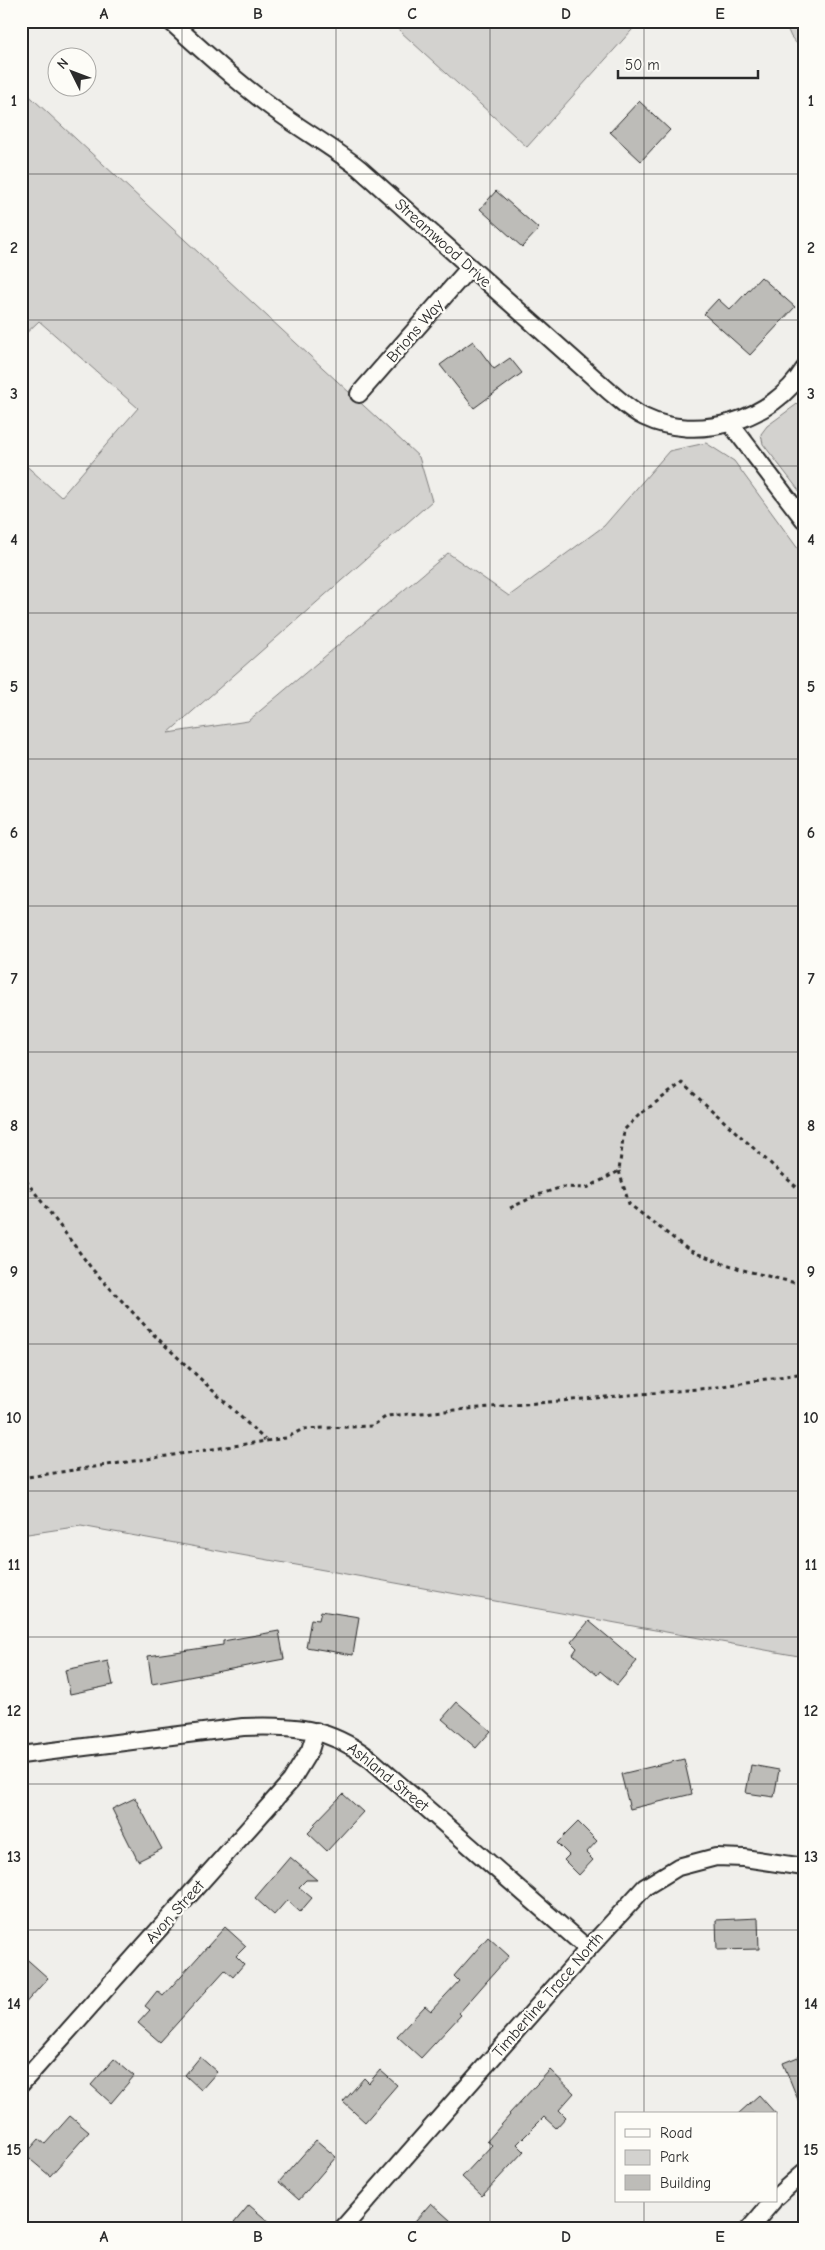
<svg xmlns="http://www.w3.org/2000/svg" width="825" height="2250" viewBox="0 0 825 2250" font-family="'Comic Neue',sans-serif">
<rect width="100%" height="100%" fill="#f0efeb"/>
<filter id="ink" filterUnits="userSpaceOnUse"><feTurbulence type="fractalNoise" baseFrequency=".02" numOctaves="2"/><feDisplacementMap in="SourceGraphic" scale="10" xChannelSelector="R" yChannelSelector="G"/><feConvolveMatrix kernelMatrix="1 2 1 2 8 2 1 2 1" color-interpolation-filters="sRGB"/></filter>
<g filter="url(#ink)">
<path fill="#d3d2cf" stroke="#7f7e7d" d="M389,21H640L527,147Z
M784,21H804V52L791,37Z
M21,88L419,457L432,501L168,733L248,721L448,553L509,596L604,526L669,451L706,443L734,461L804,557V1657L81,1526L21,1535V461L61,497L138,408L39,321L21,338Z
M804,399V497L763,444L761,434L767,426Z"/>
<path fill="#bdbcb8" stroke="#2b2b2b" d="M639,101L670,130L641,161L610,132Z
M496,191L539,229L522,247L480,209Z
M761,277L795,307L750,355L704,314L718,299L730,310Z
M473,341L494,369L510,358L522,373L474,408L440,365Z
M321,1611L359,1617L353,1655L306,1647L311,1619L319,1620Z
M589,1621L637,1661L617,1685L600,1671L597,1675L573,1654L577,1648L571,1642Z
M279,1631L284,1659L152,1684L148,1656L223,1645V1641Z
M108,1661L113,1685L70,1694L65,1670Z
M457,1702L491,1731L476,1748L442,1719Z
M684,1759L692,1794L630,1809L621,1774Z
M751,1765L779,1770L774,1797L746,1793Z
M343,1794L363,1812L327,1851L308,1833L316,1825L314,1824Z
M135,1798L162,1849L138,1861L112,1809Z
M578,1822L597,1841L586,1853L593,1860L579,1875L564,1860L569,1855L557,1843Z
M290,1857L317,1880H306L299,1887L312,1898L300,1912L287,1900L274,1915L255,1898Z
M758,1918L759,1949L717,1950L716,1920Z
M225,1927L246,1946L236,1956L244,1964L233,1977L225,1970L160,2042L138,2023L150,2010L145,2006L157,1991L163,1996Z
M488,1937L509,1956L459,2013L461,2015L421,2058L397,2036L425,2006L431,2011L459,1981L454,1976Z
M21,1954L48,1978L21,2008Z
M200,2057L217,2072L201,2090L185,2075Z
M798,2057L804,2070L803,2112L783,2063Z
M114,2059L134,2076L111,2103L91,2085Z
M380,2070L397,2085L365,2122L343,2102L364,2078L369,2083Z
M550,2070L574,2093L559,2110L566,2117L556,2128L544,2117L517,2144L524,2151L482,2196L462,2177L492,2145L487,2141L510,2115L509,2114Z
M759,2095L776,2114H738Z
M70,2116L89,2132L50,2176L25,2155L39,2139L45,2144Z
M316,2140L336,2157L299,2200L279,2182Z
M431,2203L451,2221L444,2229H408Z
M249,2205L277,2229H229Z"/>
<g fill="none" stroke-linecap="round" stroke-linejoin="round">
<defs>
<path id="minor" d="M170,21C203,51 236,81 271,107C300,129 331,146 359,168L610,392C621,401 631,411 644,417C698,443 773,420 804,369
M359,394L470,267
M730,423L804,520
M21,1755L243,1727C292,1725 328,1727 369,1758L588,1949
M21,2084L291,1781L310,1750L316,1731
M776,2197L804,2172
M342,2229L588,1949L645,1887L678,1867L716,1857L744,1858L804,1867
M749,2229L773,2201"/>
</defs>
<use href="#minor" stroke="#2b2b2b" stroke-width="20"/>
<path stroke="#2b2b2b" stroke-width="3" stroke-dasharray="4 4" stroke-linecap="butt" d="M619,1171L629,1204L690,1251L743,1270L804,1285
M21,1174L92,1269L153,1334L265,1440
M510,1208L535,1196L562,1187L587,1188L619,1171L624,1130L639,1115L682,1083L804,1194
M21,1478L286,1438L303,1429L372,1426L387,1416L710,1388L804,1373"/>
<use href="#minor" stroke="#fdfcf7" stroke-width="16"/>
</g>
</g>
<path fill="none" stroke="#2b2b2b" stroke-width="1" stroke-opacity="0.55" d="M182,21V2229M336,21V2229M490,21V2229M644,21V2114M21,174H804M21,320H804M21,466H804M21,613H804M21,759H804M21,906H804M21,1052H804M21,1198H804M21,1344H804M21,1491H804M21,1637H804M21,1784H804M21,1930H804M21,2076H804M644,2201V2229"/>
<g text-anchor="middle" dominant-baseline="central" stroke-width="4.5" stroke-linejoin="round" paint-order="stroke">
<g font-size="16" fill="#2b2b2b" stroke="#fdfcf7">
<text transform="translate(443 243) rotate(42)">Streamwood Drive</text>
<text transform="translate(415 331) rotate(-49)">Brions Way</text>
<text transform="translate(388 1777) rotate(39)">Ashland Street</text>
<text transform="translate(175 1912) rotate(-48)">Avon Street</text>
<text transform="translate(548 1995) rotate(-49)">Timberline Trace North</text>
</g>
</g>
<rect width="825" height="2250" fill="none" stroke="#fdfcf7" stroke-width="55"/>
<rect x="615" y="2112" width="162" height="90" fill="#fdfcf7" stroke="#a9a8a5"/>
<rect x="625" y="2129" width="25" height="8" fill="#fdfcf7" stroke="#a9a8a5"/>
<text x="660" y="2138" font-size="15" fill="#2b2b2b">Road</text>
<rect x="625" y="2150" width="25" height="15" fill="#d3d2cf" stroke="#a9a8a5"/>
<text x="660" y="2162" font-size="15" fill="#2b2b2b">Park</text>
<rect x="625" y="2175" width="25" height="15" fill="#bdbcb8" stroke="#a9a8a5"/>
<text x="660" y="2188" font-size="15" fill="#2b2b2b">Building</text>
<g transform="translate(72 72) rotate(312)"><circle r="24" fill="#fdfcf7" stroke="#a9a8a5"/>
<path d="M0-4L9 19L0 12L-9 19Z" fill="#2b2b2b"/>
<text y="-8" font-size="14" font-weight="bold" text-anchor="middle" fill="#2b2b2b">N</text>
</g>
<path d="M618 70v8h140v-8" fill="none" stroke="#2b2b2b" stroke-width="2.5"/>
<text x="625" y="70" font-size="15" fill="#2b2b2b" stroke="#fdfcf7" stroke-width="4" paint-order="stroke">50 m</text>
<rect x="28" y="28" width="770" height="2194" fill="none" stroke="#2b2b2b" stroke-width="2"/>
<g font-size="16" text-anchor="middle" font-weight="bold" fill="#2b2b2b">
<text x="104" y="19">A</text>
<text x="258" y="19">B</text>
<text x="412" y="19">C</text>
<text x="566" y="19">D</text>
<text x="720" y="19">E</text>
<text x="14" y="106">1</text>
<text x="811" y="106">1</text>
<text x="14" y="253">2</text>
<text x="811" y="253">2</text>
<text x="14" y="399">3</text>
<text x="811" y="399">3</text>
<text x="14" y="545">4</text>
<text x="811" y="545">4</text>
<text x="14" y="692">5</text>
<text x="811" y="692">5</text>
<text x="14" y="838">6</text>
<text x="811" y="838">6</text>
<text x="14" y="984">7</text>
<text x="811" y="984">7</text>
<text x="14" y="1131">8</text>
<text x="811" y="1131">8</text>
<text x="14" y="1277">9</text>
<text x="811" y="1277">9</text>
<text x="14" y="1423">10</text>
<text x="811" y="1423">10</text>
<text x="14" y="1570">11</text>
<text x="811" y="1570">11</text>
<text x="14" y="1716">12</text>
<text x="811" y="1716">12</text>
<text x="14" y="1862">13</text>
<text x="811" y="1862">13</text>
<text x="14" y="2009">14</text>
<text x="811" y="2009">14</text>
<text x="14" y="2155">15</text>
<text x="811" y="2155">15</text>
<text x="104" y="2242">A</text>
<text x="258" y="2242">B</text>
<text x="412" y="2242">C</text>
<text x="566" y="2242">D</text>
<text x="720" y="2242">E</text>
</g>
</svg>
